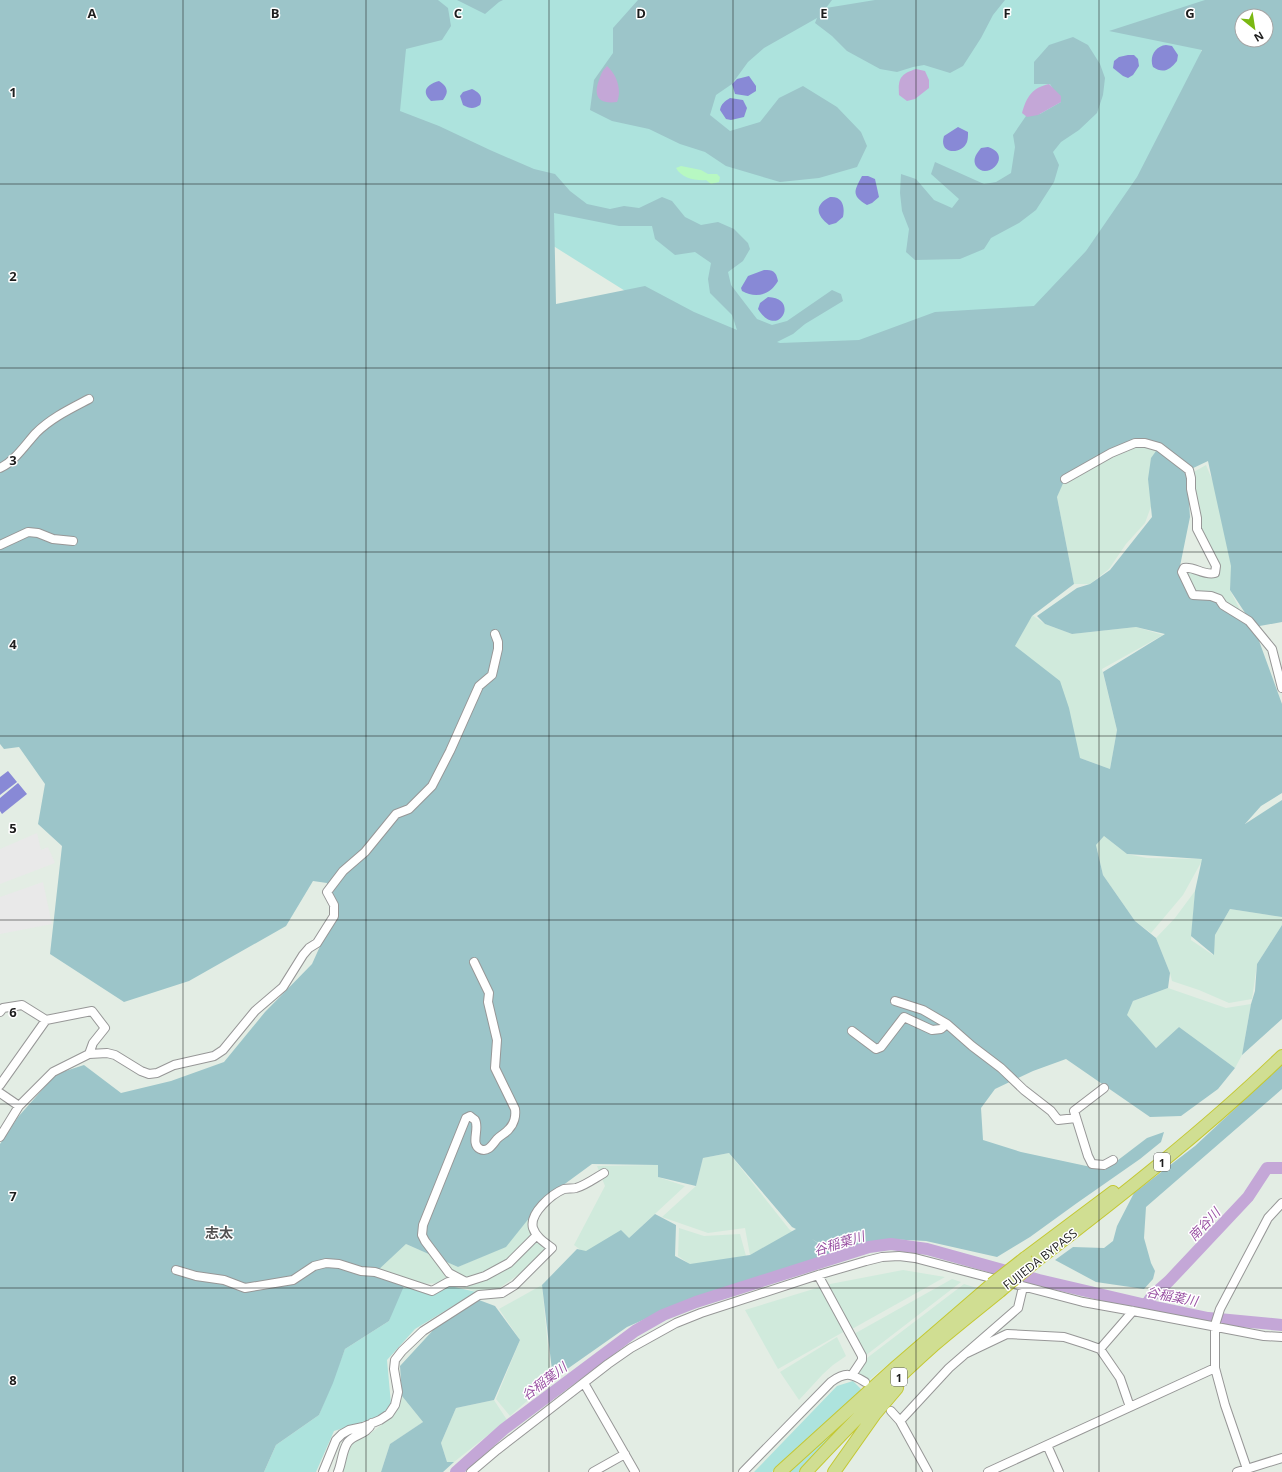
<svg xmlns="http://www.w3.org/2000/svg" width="1282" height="1472" viewBox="0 0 1282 1472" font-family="'Open Sans','Noto Sans JP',sans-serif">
<rect width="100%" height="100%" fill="#e3ede4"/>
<path fill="#d0eadc" d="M1135,446L1159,447L1152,504L1145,523L1126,544L1109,569L1090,584H1074L1057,497L1062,483Z
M1206,465L1214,484L1232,569L1230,590L1244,618L1195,595L1182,572L1188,567L1216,571L1199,533L1192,473Z
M1032,615L1045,624L1072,634L1136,627L1163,635L1102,669L1117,730L1110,769L1080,758L1015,646Z
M1104,836L1127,854L1147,858L1203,859L1183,895L1151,933L1135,921L1103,875L1096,845Z
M1195,891L1191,940L1213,955L1215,935L1230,909L1282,917V925L1257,964L1252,999L1229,1003L1199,990L1172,981L1170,973L1156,938L1175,918Z
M1168,988L1226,1008L1251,1004L1242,1055L1235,1068L1179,1027L1156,1048L1126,1015L1133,1001Z
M729,1153L789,1229L793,1232L750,1255L745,1228L708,1233L662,1217L696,1186L703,1158Z
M658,1165V1177L685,1186L629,1238L586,1254L574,1245L605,1186L597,1166Z
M530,1217L534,1235L547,1248L522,1272L498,1289L476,1292L452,1283L409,1284L375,1272L406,1244L458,1267L504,1247Z
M679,1228L704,1236L740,1234L746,1256L694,1267L678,1256Z
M903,1270L945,1277L852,1329L825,1285Z
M952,1279L961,1282L865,1356L854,1334Z
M964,1284L980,1289L869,1380L857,1373L867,1358Z
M542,1285L551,1380L510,1416L496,1399L520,1340L499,1309Z
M820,1287L845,1331L778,1369L745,1310Z
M837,1337L846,1356L833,1365L823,1374L799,1400L780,1372Z
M402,1396L423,1422L390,1444L381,1472H341L351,1442L367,1436L393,1416Z
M494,1400L507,1420L454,1462H447L441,1443L456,1408Z"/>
<path fill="#ade3dd" d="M259,0H1218L1168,153L1050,322L753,371L416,160Z
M446,1285L476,1292L415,1329L387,1360L391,1404L381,1416L334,1431L316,1472H264L276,1445L319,1415L345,1349L389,1321L400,1288Z
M853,1381L862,1390L772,1472H754L837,1386Z
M860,1408L801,1472H784L853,1409Z"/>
<path fill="#9cc5c9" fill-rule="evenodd" d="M0,0H438L448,8L451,26L442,40L406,49L400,111L439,126L490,150L534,169L555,174L570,191L587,204L610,209L624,206L639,208L662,197L672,201L685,217L701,225L718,222L734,229L748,243L750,249L743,261L728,272L731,285L757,319L772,325L787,321L832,290L841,294L843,301L805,324L793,334L777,342L780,343L859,340L935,312L1034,306L1086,251L1137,177L1202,50L1109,31L1205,0H1282V622L1254,627L1282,704V793L1261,806L1245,824L1282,800V917L1230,909L1215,935L1214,955L1191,936L1195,891L1202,859L1127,854L1104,836L1096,845L1103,875L1135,921L1156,938L1170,973L1168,988L1133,1001L1127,1015L1156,1048L1179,1027L1235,1068L1218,1089L1181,1116L1150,1117L1066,1059L1033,1071L995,1089L981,1108L983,1140L1021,1152L1105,1170L1147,1138L1164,1132L1161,1142L1140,1159L1077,1203L1030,1237L997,1257L926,1241L887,1239L847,1248L825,1247L812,1239L832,1253L691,1299L627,1327L553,1379L542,1285L577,1249L586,1251L621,1230L629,1238L655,1214L676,1225L675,1256L690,1264L750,1255L796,1229L792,1227L729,1153L703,1158L696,1186L658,1177V1165L592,1164L536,1205L530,1217L506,1247L458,1267L406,1244L376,1272L404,1286L389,1321L345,1349L333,1383L319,1415L276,1445L264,1472H0V1144L18,1117L56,1074L84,1065L121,1093L171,1081L224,1062L265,1012L312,964L331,922L327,883L313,881L286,926L189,981L124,1002L50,954L62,846L38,824L45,784L19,747L4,749L0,744ZM1242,16H1266V40H1242ZM554,213L619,226H652L655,239L675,255L695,252L711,263L708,279L710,293L732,315L737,330L694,312L645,286L556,304ZM1135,443L1161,444L1151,458L1148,479L1152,517L1110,570L1090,584L1077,588L1037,616L1045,624L1072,634L1136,627L1165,634L1103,672L1117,730L1110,769L1080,758L1069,708L1060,681L1015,646L1032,616L1074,584L1057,497L1065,479ZM1208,461L1231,566L1230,590L1253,625L1215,596L1193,598L1179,571L1190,517L1187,470H1189Z
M457,0H503L499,2L485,14Z
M638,0H832L826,8L875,0H1005L993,15L981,38L963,66L950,73L924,65L913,67L897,72L880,69L847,51L832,36L815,23L817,18L764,48L748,62L732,84L716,95L710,115L730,131L760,122L779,98L803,86L837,107L861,132L867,146L857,167L819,178L780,182L726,166L705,152L680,144L649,129L612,121L590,110L594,80L613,53V28Z
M1073,37L1088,45L1100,64L1105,78L1103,95L1097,113L1079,130L1061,142L1053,152L1059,165L1054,182L1036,210L1019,223L991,238L984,249L960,259L915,260L906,252L909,229L902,211L900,193L901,174L916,179L934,200L952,208L959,199L931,174L935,162L984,184L996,182L1011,173L1015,147L1013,135L1026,116L1040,114L1061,102L1050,84H1034V62L1049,45Z
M1282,925V1019L1242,1055L1251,1004L1255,991L1257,964Z
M1282,1065V1089L1146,1207L1144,1238L1151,1263L1155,1271L1153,1279L1144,1289L1096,1282L1055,1260L1073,1247L1104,1248L1113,1241L1117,1226L1134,1193L1195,1146Z
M479,1300L495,1306L520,1340L494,1400L456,1408L441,1443L447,1462H454L443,1472H381L390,1444L423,1422L402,1396L400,1366L436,1327Z"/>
<path fill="#b7f8c2" d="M681,166L701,170L708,174H717L720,177L719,182L711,184L706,180C696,181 681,178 676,168Z"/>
<path fill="#8889d6" d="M1166,45L1172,46L1178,55L1177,61C1170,70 1163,74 1153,67C1149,57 1155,46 1166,45Z
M1128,55H1134L1138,59L1139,66L1133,75L1128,78L1123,76L1113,68L1114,61L1119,57Z
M749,76L756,86V91L748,96L735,94L732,84L737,79Z
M439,81C448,87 449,92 443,100L431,101C420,91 428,84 439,81Z
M472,89C480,93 483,96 480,105C474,109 470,109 463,105L460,96L463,92Z
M730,98L743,100L747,108L744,117L731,120L726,119L720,110C721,104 725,101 730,98Z
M958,127L968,132C968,135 968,139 967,142C962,155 938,155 944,136Z
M988,147C1014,155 987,182 976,166C972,159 977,153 981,148Z
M862,176H868L875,179L879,197L872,203L867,205C850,195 855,190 862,176Z
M830,197C843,196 845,207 843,217L836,223L829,225C816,215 814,205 830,197Z
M764,270C773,270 776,271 778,281C770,295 756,299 742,291L741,288L748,276Z
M768,297C801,298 778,341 758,309L760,303Z
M8,771L17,782L0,795V777Z
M18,783L27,794L2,814L0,811V798Z"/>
<path fill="#e9e9e9" d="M37,833L41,850L48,847L55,863L0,884V849Z
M43,882L52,924L0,934V897Z"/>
<path fill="#c4a7d7" d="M607,66C617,75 622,90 617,102C602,104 593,99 598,83C601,75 601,72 607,66Z
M916,69L925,71L929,80V88L915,99L907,101L899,95C898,79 900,74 916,69Z
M1049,84L1061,96V102L1038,115L1027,117L1022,113C1027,96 1032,88 1049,84Z"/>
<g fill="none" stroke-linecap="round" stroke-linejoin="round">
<path stroke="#c4a7d7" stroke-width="12" d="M1146,1305L1152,1296L1169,1281L1248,1197L1267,1168H1282
M456,1472L504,1429L635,1331L663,1315L696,1302L869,1247L891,1244L927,1249L1039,1280L1146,1305L1208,1318L1282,1325"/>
<defs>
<path id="minor" d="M0,468C15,461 25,445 36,433C51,418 70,409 89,399
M1065,479L1111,453L1135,443H1145L1159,447L1189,470L1191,478V489L1197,518V529L1216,566L1215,573C1204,576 1194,566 1184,568L1182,572L1193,595L1211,596L1219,599L1223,605L1249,621L1272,649L1282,688
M0,545L28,532L38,533L53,539L73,541
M895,1001L923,1010L947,1024L972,1046L1001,1068L1024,1090L1051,1111L1058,1120L1076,1118
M0,1012L3,1008L22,1005L46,1020L92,1011L105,1028L93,1043L89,1054
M852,1031L876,1049L881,1047L904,1017L932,1030L941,1029L947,1024
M0,1085L46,1020
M1104,1088L1074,1111L1088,1156L1092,1164L1104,1165L1113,1160
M0,1093L19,1106
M0,1137L19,1106L53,1072L89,1054L107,1053L115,1055L141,1071L149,1074L157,1073L174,1065L214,1056L223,1050L255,1011L283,987L303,955L309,948L317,943L334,916V905L327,892L343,871L365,852L396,814L409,809L432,786L450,751L479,686L492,675L498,649V642L495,634
M176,1270L196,1276L224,1280L245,1288L293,1280L314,1266L326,1263L339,1264L361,1271L375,1272L432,1291L448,1282H466L485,1276L509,1263L537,1235
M818,1275L862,1356V1360L852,1375
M466,1282L449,1273L425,1241L422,1235L423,1225L466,1118L470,1116C471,1117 475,1120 475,1120C480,1128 470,1144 480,1149C488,1153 493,1144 497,1139C501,1135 506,1133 509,1129C514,1124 516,1116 515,1109L495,1068L497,1040L488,1002L489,993L474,962
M1100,1349L1133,1311
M965,1354L1007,1334L1064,1337L1086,1344L1100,1349L1120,1378L1130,1407
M584,1383L635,1472
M891,1411L900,1421L928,1472
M900,1421L949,1368L1018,1308L1023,1287
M1047,1445L1059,1472
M1247,1469L1225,1405L1215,1368V1325L1220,1309L1268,1218L1282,1203
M323,1472L336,1440L342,1434L349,1430L363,1427L380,1420L389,1414L395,1405L398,1392L394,1369L395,1360L402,1351L423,1331L479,1295L502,1293L515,1285L552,1248C544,1242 536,1237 533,1228C529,1213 552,1194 564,1189C568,1188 572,1189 576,1188C586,1185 595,1178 604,1173
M338,1472C342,1463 342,1450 348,1442C355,1433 366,1436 372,1423
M471,1472L497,1450L608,1364L631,1348L676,1323L701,1313L818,1275L866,1261L882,1257L899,1256L915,1258L1083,1302L1133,1311L1264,1336L1282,1337
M593,1472L625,1454
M743,1472L831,1382C845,1372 851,1373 865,1382
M988,1472L1215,1368
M1237,1472L1282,1458"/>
<path id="highway" d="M1025,1258L1113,1192
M1036,1261C1121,1196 1205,1130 1282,1056
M780,1472L897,1366L992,1284
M806,1472C847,1428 889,1385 934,1345C955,1327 978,1309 1000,1291
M834,1472L875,1414L897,1388"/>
</defs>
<use href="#minor" stroke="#979797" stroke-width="10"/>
<use href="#highway" stroke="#c4c833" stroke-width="14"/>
<use href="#minor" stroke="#fff" stroke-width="8"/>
<use href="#highway" stroke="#d0de92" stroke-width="12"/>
<defs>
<path id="highway-bridge" d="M992,1284L1025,1258
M1000,1291L1036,1261"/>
</defs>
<use href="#highway-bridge" stroke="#c4c833" stroke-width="14" stroke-linecap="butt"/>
<use href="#highway-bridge" stroke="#d0de92" stroke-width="12"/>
</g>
<path fill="none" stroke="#1d1d1d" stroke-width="1" stroke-opacity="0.55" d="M183,0V1472M366,0V1472M549,0V1472M733,0V1472M916,0V1472M1099,0V1472M0,184H1282M0,368H1282M0,552H1282M0,736H1282M0,920H1282M0,1104H1282M0,1288H1282"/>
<g text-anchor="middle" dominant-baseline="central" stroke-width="3" stroke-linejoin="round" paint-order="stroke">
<g fill="#fff" stroke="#616161" stroke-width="1">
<rect x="1154" y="1153" width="16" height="18" rx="3"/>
<rect x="891" y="1368" width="16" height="18" rx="3"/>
</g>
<g font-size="11" font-weight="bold" fill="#1d1d1d">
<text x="1162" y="1162">1</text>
<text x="899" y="1377">1</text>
</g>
<g font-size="12" fill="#1d1d1d" stroke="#fff">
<text transform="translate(1040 1259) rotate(-38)">FUJIEDA BYPASS</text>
</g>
<g font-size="13" font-style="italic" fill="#9952a3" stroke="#fff">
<text transform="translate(1204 1224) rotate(-47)">南谷川</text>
<text transform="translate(839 1243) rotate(-17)">谷稲葉川</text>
<text transform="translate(1172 1296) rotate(11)">谷稲葉川</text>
<text transform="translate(544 1381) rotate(-37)">谷稲葉川</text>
</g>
<g font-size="14" font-weight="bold" fill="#505050" stroke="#fff">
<text x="219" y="1232">志太</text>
</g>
</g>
<g font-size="13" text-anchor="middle" font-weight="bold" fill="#1d1d1d" stroke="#fff" stroke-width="3" stroke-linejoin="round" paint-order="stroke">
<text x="92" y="18">A</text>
<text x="275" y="18">B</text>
<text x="458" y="18">C</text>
<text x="641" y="18">D</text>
<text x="824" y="18">E</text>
<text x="1007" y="18">F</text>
<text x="1190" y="18">G</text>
<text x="13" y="97">1</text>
<text x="13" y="281">2</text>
<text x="13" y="465">3</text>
<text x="13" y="649">4</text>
<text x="13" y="833">5</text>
<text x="13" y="1017">6</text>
<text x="13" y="1201">7</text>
<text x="13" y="1385">8</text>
</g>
<g transform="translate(1254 28) rotate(150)"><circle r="19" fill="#ffffff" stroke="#a5a5a5"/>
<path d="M0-3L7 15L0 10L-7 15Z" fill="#7ab812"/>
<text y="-6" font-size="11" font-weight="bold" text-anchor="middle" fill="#1d1d1d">N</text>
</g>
</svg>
